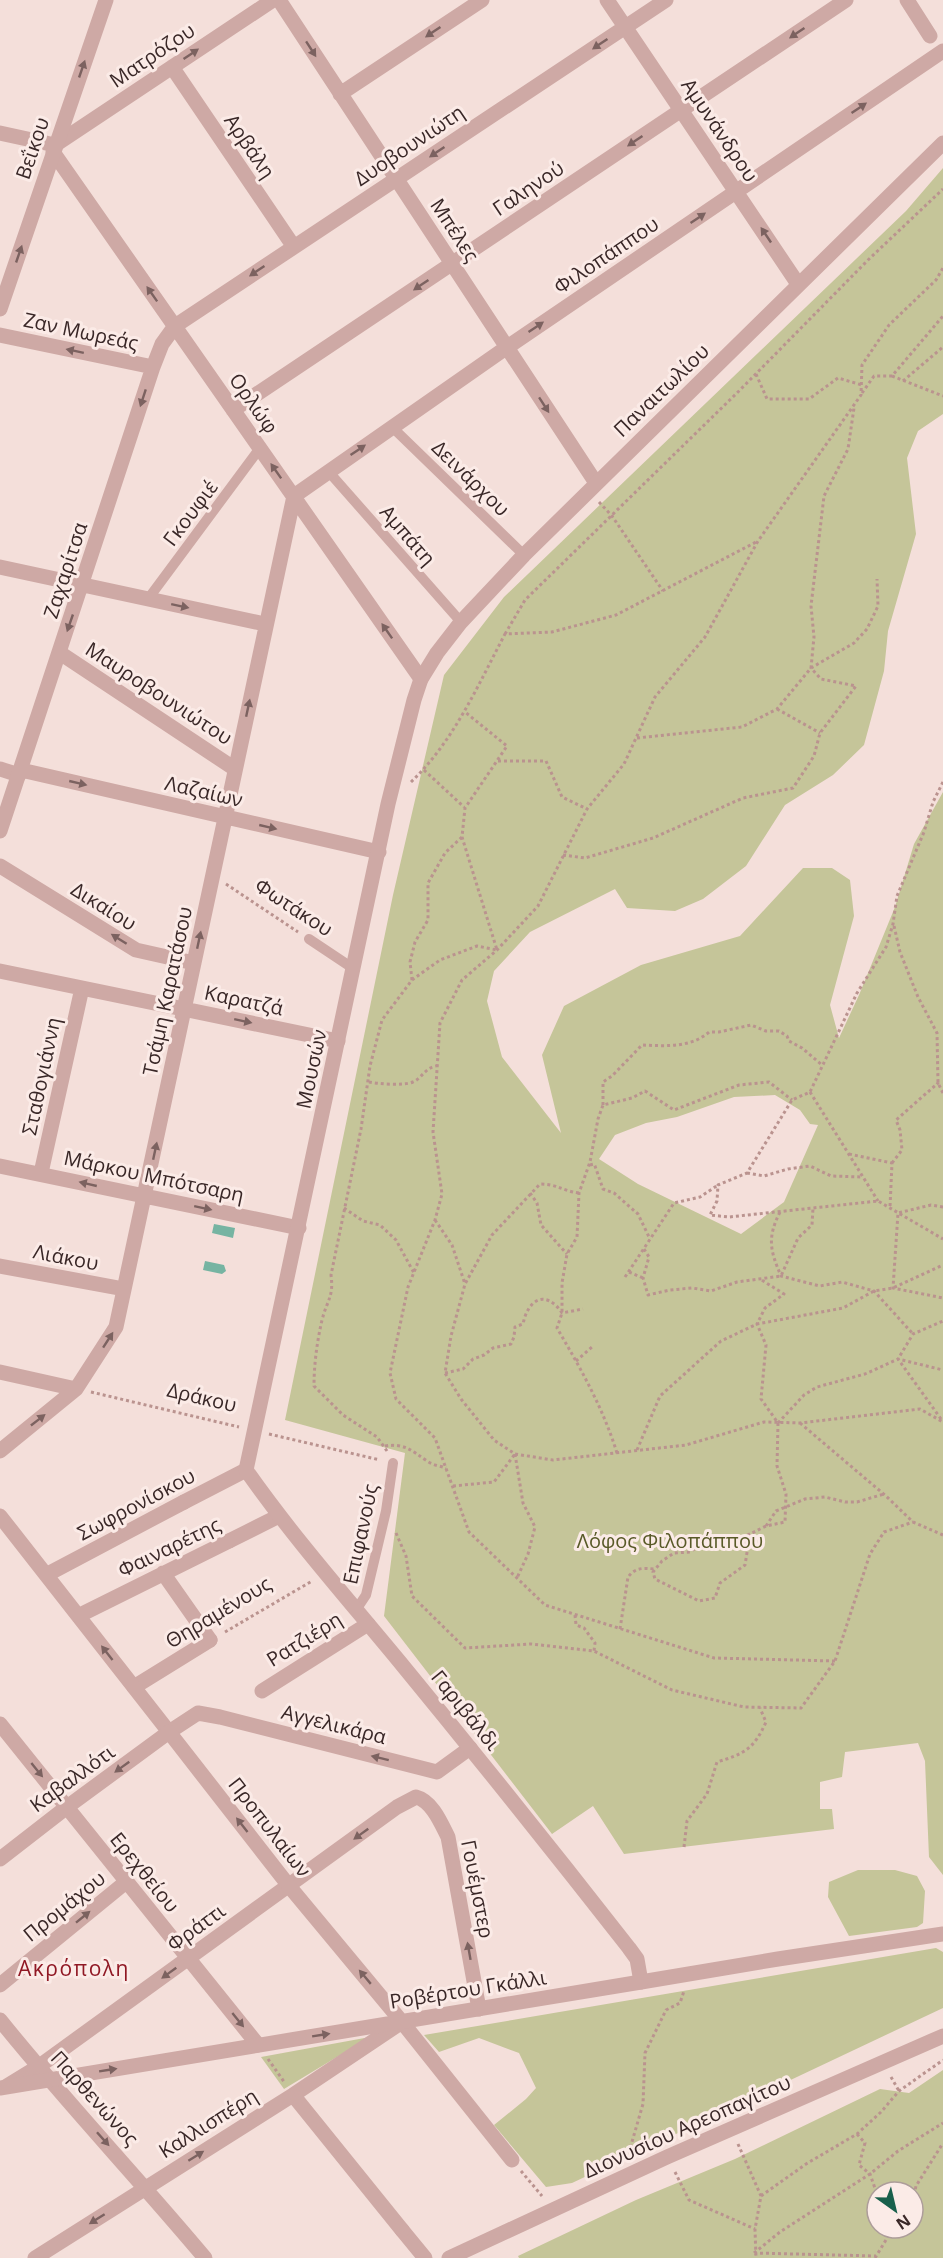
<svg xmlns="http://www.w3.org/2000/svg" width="943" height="2258" viewBox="0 0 943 2258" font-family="'Open Sans',sans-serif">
<rect width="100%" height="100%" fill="#f4dfda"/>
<path fill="#c5c599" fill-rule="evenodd" d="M943,168V414L918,431L907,458L916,534L888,631L884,671L864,745L833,775L785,805L746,866L703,899L675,911L627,908L615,889L530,932L494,971L487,1001L502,1057L561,1133L542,1055L564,1006L641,965L740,936L803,868H832L850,880L854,916L830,1005L839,1038L859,995L895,907L914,844L943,792V1875L929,1857L925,1761L918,1743L845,1752L842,1777L820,1782V1809H832L834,1829L624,1854L593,1806L552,1834L384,1616L405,1453L285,1420L393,895L444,675L504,597L906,211ZM775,1095L800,1110L810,1124L818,1125L784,1202L741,1234L638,1184L599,1159L615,1135L646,1123L677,1117L734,1097Z
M858,1870H895L917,1876L925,1891L923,1923L917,1927L849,1936L828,1897L829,1882Z
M936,1948L943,1952V2008L572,2183L546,2187L494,2125L526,2099L536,2088L519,2053L479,2038L439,2052L424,2035Z
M370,2037L284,2089L261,2057Z
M943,2070V2258H519L518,2256L636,2200L735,2159L880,2089L909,2093ZM877,2192H913V2228H877Z"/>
<path fill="#76b4a2" d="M214,1224L235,1228L233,1238L212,1233Z
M205,1261L224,1265L226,1271L222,1274L203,1270Z"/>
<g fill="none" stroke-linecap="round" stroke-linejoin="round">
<path stroke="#ba938f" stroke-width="3" stroke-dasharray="3 3" stroke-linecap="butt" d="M756,374L767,399H809L838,378L862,385
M892,376L943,396
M903,381L943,347
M862,393L874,376H892L943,316
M599,502L612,516L663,591
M505,634L525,600L739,391L868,260L943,189
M777,709L820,733
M637,738L742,727L777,709L811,668L854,643L867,629L878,606L877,579
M498,761H546L562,797L587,809
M424,770L464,807
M411,782C454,741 478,685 505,634L552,632L616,615L758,541
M943,782L933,802L924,832L897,896L893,924L886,947L857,993L810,1092L792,1100L747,1173L718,1185L717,1201L710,1215L729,1217L878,1201L943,1239
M563,855L585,858L653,838L743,798L793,788L814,756L820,733L856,686L821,679L811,668L814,637L811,606L824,496L848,449L854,408
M226,884L298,932
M894,926L900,952L918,997L937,1033L938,1083L943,1093
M412,980L410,962L415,942L428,920V883L445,853L462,837
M369,1082C379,1084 403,1086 413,1082C422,1078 425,1068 436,1066
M810,1092L878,1201
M603,1105V1082L612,1076L642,1045C665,1046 691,1048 709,1032H719L751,1025L766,1031H779L787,1036L789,1041L802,1048L822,1065
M849,1154L892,1163L890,1207
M892,1163L902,1150L900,1130L896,1120L938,1083L935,1086
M590,1165L594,1164L595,1166L603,1189L614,1193L638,1214L650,1239
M747,1173L764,1176L788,1169L810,1166L831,1176L863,1177
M530,1193L537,1203L541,1225L567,1254
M579,1193C562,1191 558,1184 540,1184L492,1235L465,1284L451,1336L445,1373L461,1399L494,1440L515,1454L553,1460L686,1445L764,1422L800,1423L920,1409L943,1422
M943,1207L931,1205L898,1213L893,1288L943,1298
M344,1208L363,1221L380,1225L396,1240L414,1273
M780,1212C767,1238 770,1250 781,1276L820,1286L842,1282L874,1291L913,1334
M435,1220L452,1245L465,1284
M644,1249L649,1257L643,1278L648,1295L670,1290L692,1288L711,1291L737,1282L781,1276L798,1238L812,1225L813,1208
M629,1272L643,1278
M625,1277L674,1203L700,1197L718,1185
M576,1361L592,1347
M445,1373L463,1369L473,1359L484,1355L493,1348L511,1344L514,1337L515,1327L523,1324C528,1299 546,1289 562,1313L583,1309
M91,1392L239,1427
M941,1419L898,1359L913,1334L943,1321
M778,1423L804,1395L817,1387L865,1374L898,1359L943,1370
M800,1423L886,1496L913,1522L943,1535
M269,1434L380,1460
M385,1446C405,1443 412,1451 427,1461C432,1465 440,1466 446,1468
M637,1450L660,1396L721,1341L757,1324L843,1308L874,1291L893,1288L943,1265
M387,1451L377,1437L343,1415L314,1386C314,1364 317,1342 322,1320C327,1300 334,1297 331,1275L361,1129L370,1066L382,1020L412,980L440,960L477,946L497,950L462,837L465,808L507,746L465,712
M617,1453C603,1408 581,1369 557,1328L562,1313V1283L567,1254L577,1237L579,1193L590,1162L598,1119L603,1105L632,1098L645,1091L674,1110L739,1085L769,1082L792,1100
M515,1454L523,1503L535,1527L528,1554L517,1578
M453,1486L494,1482L515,1454
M766,1526L776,1511L805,1499L825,1497L845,1502H857L884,1494
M396,1533L406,1556L412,1596L465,1648L531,1644L594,1651L672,1690L744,1707L801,1708L835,1661L870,1554L884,1532L913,1522
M750,1534L737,1539L725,1536L710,1538L690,1552L674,1553L662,1561L653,1572L655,1579L699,1601L715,1598L720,1583L745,1565L750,1534L766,1526L785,1522L786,1494L777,1466L778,1423L761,1399L766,1345L757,1324L765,1308L784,1294L760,1279
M575,1615L576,1625L584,1628L595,1643L594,1651
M620,1629L628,1577C636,1567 643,1568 655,1569
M225,1632L312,1581
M835,1661L714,1658L545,1605L469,1532L435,1438L396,1399L390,1373L408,1287L435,1220L442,1194L433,1132L440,1023L462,980L497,950L538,906L587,809L624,764L655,697L705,637L758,541L861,395L862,365L889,325L936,280L943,268
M684,1847L687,1821L707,1794L717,1762C744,1754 754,1749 766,1722L760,1708
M268,2059L285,2083
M891,2077L899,2091
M857,2134L865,2143L859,2165L870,2174L877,2194
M738,2144L761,2196L755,2229L756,2258
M627,2159L643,2104L645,2053L666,2010L680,2003L684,1991
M521,2171L542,2196
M675,2172L689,2200L755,2229
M761,2196L806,2164L857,2134L881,2112L899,2091L943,2060
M913,2201L916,2186L943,2143
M886,2228L889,2235
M754,2253L780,2232L870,2174L898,2151L943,2123
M754,2253L876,2256
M875,2258L889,2235L898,2228"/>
<path stroke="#cea9a5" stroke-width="10" d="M392,427L524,555
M328,471L461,622
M148,599L260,448
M309,939L354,969
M356,1610L366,1595L386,1511L393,1463"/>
<path stroke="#cea9a5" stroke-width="15" d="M907,0L930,36
M0,133L55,145
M0,769L19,775
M184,1502L246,1470
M229,1541L279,1516
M134,1687L210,1640
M262,1691L368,1624
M402,2230L425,2258
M449,2258L667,2157L943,2036"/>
<path stroke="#cea9a5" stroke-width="15" d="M279,0L596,483
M607,0L798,284
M172,67L294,247
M340,94L482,0
M55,145L273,0
M53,152L421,679
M0,335L153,367
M233,410L846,0
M0,567L265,624
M60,653L235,769
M21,770L379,852
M0,831L153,367L162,344L175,326L666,0
M0,866L136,950L194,963
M0,971L338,1041
M0,1166L299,1228
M41,1173L82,988
M0,1266L124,1289
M0,1372L76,1389
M0,1451L76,1389L116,1327L294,496L506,348L943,51
M0,1516L169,1732L198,1713L220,1717L437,1772L470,1748
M163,1573L210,1640
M46,1575L184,1502
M78,1616L229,1541
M0,1724L258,2045
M641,1982L778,1959L943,1934
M0,1985L126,1882
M0,2020C66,2102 138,2178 205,2258
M7,2086L38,2067L397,1807L416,1797C432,1801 441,1823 448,1837L479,2009
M293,2095L402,2230
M35,2258L293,2095L402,2022L512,2160"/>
<path stroke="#cea9a5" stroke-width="15" d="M0,309L106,0
M0,1859L67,1807L169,1732L289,1886L402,2022
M0,2088L641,1982L637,1959L629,1948C554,1852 477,1756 399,1661C347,1598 293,1537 246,1470L388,804L414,700L421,679L437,653L461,622L524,555L943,143"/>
</g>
<defs><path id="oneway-solid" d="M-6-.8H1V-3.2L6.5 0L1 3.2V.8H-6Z" transform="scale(1.5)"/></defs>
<g fill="#7c6260">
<use href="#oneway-solid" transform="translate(433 32) rotate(146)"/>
<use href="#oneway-solid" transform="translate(797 33) rotate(146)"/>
<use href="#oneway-solid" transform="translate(600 44) rotate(146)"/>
<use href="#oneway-solid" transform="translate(311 49) rotate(57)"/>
<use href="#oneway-solid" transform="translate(191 54) rotate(-34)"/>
<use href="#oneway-solid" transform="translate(82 69) rotate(-71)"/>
<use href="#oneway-solid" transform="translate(859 108) rotate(-34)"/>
<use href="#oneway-solid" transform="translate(635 141) rotate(146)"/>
<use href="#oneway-solid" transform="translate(437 152) rotate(146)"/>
<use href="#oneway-solid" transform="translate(698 218) rotate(-34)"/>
<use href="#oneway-solid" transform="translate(766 235) rotate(-124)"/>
<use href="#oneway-solid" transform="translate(19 254) rotate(-71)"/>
<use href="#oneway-solid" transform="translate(257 271) rotate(146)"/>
<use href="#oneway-solid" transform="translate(421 285) rotate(146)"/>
<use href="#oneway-solid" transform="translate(152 294) rotate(-125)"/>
<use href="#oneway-solid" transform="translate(536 327) rotate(-34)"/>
<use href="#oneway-solid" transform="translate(75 351) rotate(-168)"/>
<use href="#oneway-solid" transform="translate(143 398) rotate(108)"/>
<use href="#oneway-solid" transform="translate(544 405) rotate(57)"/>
<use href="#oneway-solid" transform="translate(358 450) rotate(-34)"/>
<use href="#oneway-solid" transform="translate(276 471) rotate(-125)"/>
<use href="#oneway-solid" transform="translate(180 606) rotate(12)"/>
<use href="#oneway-solid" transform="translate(70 623) rotate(109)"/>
<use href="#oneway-solid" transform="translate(387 631) rotate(-125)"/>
<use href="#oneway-solid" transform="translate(248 708) rotate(-78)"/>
<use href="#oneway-solid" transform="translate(78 783) rotate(13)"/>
<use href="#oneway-solid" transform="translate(268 827) rotate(13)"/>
<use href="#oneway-solid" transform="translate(119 939) rotate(-148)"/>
<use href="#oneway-solid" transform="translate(199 940) rotate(-78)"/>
<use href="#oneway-solid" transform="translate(243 1021) rotate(12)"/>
<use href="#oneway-solid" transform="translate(155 1151) rotate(-78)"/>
<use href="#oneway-solid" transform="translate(88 1184) rotate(-167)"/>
<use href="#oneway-solid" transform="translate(203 1208) rotate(12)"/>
<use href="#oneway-solid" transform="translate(108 1340) rotate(-57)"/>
<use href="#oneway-solid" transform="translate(38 1420) rotate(-38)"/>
<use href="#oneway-solid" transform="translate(107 1653) rotate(-128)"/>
<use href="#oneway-solid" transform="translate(380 1758) rotate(-166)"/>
<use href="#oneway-solid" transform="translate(122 1767) rotate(144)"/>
<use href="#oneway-solid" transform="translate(37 1770) rotate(51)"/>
<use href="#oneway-solid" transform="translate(242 1825) rotate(-128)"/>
<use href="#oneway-solid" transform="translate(361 1834) rotate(144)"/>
<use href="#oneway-solid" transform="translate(83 1917) rotate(-39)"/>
<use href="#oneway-solid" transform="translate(469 1951) rotate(-100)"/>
<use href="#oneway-solid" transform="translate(169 1973) rotate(144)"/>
<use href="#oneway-solid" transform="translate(365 1977) rotate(-130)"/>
<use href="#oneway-solid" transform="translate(238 2020) rotate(51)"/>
<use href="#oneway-solid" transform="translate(321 2035) rotate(-9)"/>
<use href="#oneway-solid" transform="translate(108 2070) rotate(-9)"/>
<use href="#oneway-solid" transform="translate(103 2139) rotate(48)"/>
<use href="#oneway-solid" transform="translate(196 2156) rotate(-32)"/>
<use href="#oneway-solid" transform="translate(97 2219) rotate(148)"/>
</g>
<g text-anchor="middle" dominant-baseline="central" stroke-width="6" stroke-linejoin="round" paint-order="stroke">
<g font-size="20" fill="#392727" stroke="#fbebe7">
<text transform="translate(152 55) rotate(-34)">Ματρόζου</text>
<text transform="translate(720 130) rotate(56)">Αμυνάνδρου</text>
<text transform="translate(409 145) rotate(-34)">Δυοβουνιώτη</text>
<text transform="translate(250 146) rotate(56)">Αρβάλη</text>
<text transform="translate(32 148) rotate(-71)">Βεΐκου</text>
<text transform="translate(528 188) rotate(-34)">Γαληνού</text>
<text transform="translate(455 230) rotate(57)">Μπέλες</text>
<text transform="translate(606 255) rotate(-34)">Φιλοπάππου</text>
<text transform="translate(81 331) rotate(12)">Ζαν Μωρεάς</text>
<text transform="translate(661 390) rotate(-44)">Παναιτωλίου</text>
<text transform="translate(254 403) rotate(55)">Ορλώφ</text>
<text transform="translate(471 478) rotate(44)">Δεινάρχου</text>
<text transform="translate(190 513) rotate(-53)">Γκουφιέ</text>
<text transform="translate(408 535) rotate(49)">Αμπάτη</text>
<text transform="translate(65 570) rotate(-72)">Ζαχαρίτσα</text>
<text transform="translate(159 693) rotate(33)">Μαυροβουνιώτου</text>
<text transform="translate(204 791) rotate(13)">Λαζαίων</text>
<text transform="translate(104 906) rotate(32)">Δικαίου</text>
<text transform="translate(294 907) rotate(33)">Φωτάκου</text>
<text transform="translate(167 991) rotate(-78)">Τσάμη Καρατάσου</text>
<text transform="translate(244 1000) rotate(12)">Καρατζά</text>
<text transform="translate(311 1069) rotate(-78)">Μουσών</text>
<text transform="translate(41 1076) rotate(-78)">Σταθογιάννη</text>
<text transform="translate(154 1176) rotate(12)">Μάρκου Μπότσαρη</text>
<text transform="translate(66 1257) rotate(11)">Λιάκου</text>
<text transform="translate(202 1397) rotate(13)">Δράκου</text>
<text transform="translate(136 1504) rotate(-28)">Σωφρονίσκου</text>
<text transform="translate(360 1534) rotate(-78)">Επιφανούς</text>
<text transform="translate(169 1547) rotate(-26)">Φαιναρέτης</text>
<text transform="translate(218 1612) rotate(-31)">Θηραμένους</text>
<text transform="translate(304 1639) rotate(-32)">Ρατζιέρη</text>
<text transform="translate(466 1710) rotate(51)">Γαριβάλδι</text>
<text transform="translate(334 1724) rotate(14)">Αγγελικάρα</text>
<text transform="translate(72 1778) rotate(-36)">Καβαλλότι</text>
<text transform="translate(270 1827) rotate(52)">Προπυλαίων</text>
<text transform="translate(145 1872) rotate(51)">Ερεχθείου</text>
<text transform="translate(478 1889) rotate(79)">Γουέμστερ</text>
<text transform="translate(64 1906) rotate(-39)">Προμάχου</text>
<text transform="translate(196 1927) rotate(-36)">Φράττι</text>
<text transform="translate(468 1989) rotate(-9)">Ροβέρτου Γκάλλι</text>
<text transform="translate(95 2098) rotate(48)">Παρθενώνος</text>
<text transform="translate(208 2123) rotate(-32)">Καλλισπέρη</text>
<text transform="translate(687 2126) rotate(-24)">Διονυσίου Αρεοπαγίτου</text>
</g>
<g font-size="20" fill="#595a28" stroke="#fbebe7">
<text x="670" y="1540">Λόφος Φιλοπάππου</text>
</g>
<g font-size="21" letter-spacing="1.5" fill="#901824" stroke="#fbebe7">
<text x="74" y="1968">Ακρόπολη</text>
</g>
</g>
<g transform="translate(895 2210) rotate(146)"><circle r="28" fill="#fbebe7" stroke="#ad9d9a" stroke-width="1.5"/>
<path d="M0-4.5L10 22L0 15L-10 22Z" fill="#185f4b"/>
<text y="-9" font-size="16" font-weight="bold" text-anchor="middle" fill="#392727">N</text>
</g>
</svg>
